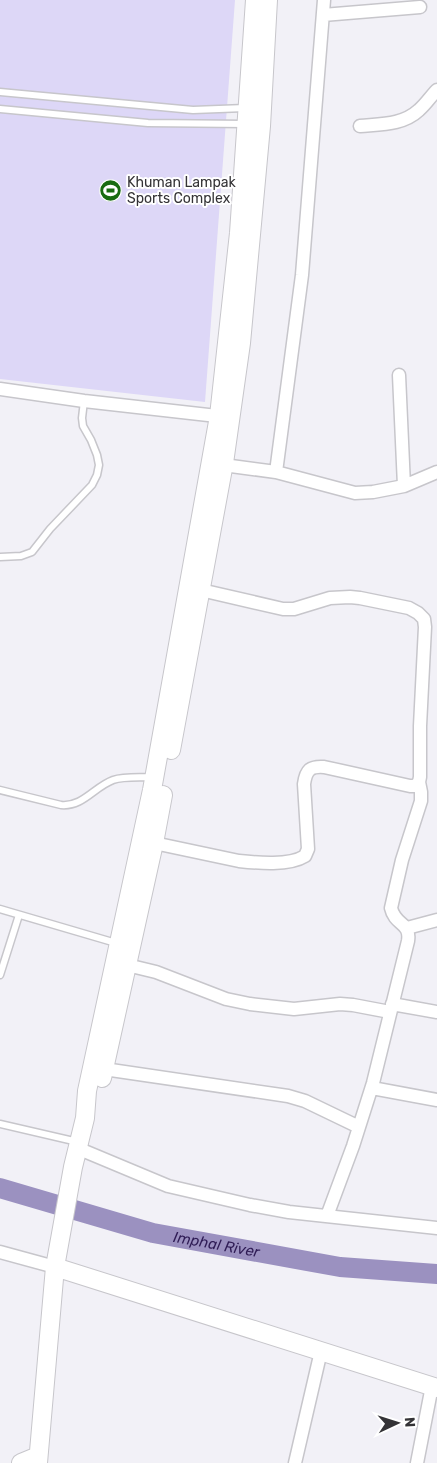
<svg xmlns="http://www.w3.org/2000/svg" width="437" height="1463" viewBox="0 0 437 1463" font-family="Rubik,sans-serif">
<rect width="100%" height="100%" fill="#f2f1f7"/>
<path fill="#ddd7f7" d="M0,0H235L205,402L0,379Z"/>
<g fill="none" stroke-linecap="round" stroke-linejoin="round">
<path stroke="#9b91c0" stroke-width="20" id="s1" d="M0,1188L153,1233L340,1267L437,1274"/>
<defs>
<path id="service" d="M0,92L193,110L245,108
M0,109L148,123L246,124
M0,557L21,556L32,552L50,529L92,485L97,475L99,465L97,455L91,440L83,426L82,418L84,401
M0,790L61,805C83,807 94,787 113,780C125,776 140,778 153,777
M0,909L116,943
M0,975L19,915
M0,1124L78,1142"/>
<path id="minor" d="M323,15L420,7
M360,126C381,124 403,125 419,110C426,104 431,96 437,90
M399,375L404,486
M0,389L84,401L226,417
M216,464L276,472L355,493L373,492L404,486L437,472
M276,472L302,275L324,0
M154,843L239,861C258,863 289,866 305,856L308,849L304,784C306,770 310,766 324,767L410,786H415L419,782L420,777V726L425,627L424,619L418,613L409,608L360,598L350,597L330,598L294,609H283L192,588
M407,928L437,920
M127,965L156,972L226,999L250,1004L294,1009L340,1004L353,1005L390,1012
M392,1004L437,1012
M104,1069L288,1096L305,1101L359,1127
M372,1088L437,1100
M77,1148L168,1186L250,1205L289,1212L437,1228
M327,1216L353,1146L373,1083L408,941C411,922 395,926 391,908L402,860L421,801V792L419,782
M0,1252L55,1267
M295,1463L321,1351
M417,1463L432,1386"/>
<path id="secondary" d="M171,750L224,463L241,343L261,126L268,0
M102,1078L154,843L163,795
M55,1267L437,1388
M21,1463L38,1456
M38,1463L55,1267L73,1167L85,1118L87,1091L152,790L219,416L239,233L255,0"/>
</defs>
<use href="#service" stroke="#c7c6cb" stroke-width="9"/>
<use href="#minor" stroke="#c7c6cb" stroke-width="15"/>
<use href="#secondary" stroke="#c7c6cb" stroke-width="20"/>
<use href="#service" stroke="#fff" stroke-width="6"/>
<use href="#minor" stroke="#fff" stroke-width="12"/>
<use href="#secondary" stroke="#fff" stroke-width="18"/>
</g>
<defs>
<symbol id="stadium-disc" viewBox="-11 -11 22 22"><circle r="9.5" fill="#186b11" stroke="#fff"/><path d="M0-5a6.5 5 0 1 0 0 10a6.5 5 0 1 0 0-10ZM-3.5-1.8h7v3.6h-7Z" fill="#fff"/></symbol>
</defs>
<g fill-rule="evenodd">
<use href="#stadium-disc" x="98" y="178" width="25" height="25"/>
</g>
<g text-anchor="middle" dominant-baseline="central" stroke-width="4" stroke-linejoin="round" paint-order="stroke">
<g font-size="14" fill="#343336" stroke="#fff" text-anchor="start">
<text x="127" y="182">Khuman Lampak<tspan x="127" dy="16">Sports Complex</tspan></text>
</g>
<g font-size="15" font-style="italic" fill="#2f1c55" stroke="#fff">
<text stroke="none"><textPath href="#s1" startOffset="224">Imphal River</textPath></text>
</g>
</g>
<g transform="translate(397 1423) rotate(86)" stroke="#ffffff" stroke-width="4" paint-order="stroke">
<path d="M0-4L9 19L0 12L-9 19Z" fill="#343336"/>
<text y="-8" font-size="14" font-weight="bold" text-anchor="middle" fill="#343336">N</text>
</g>
</svg>
